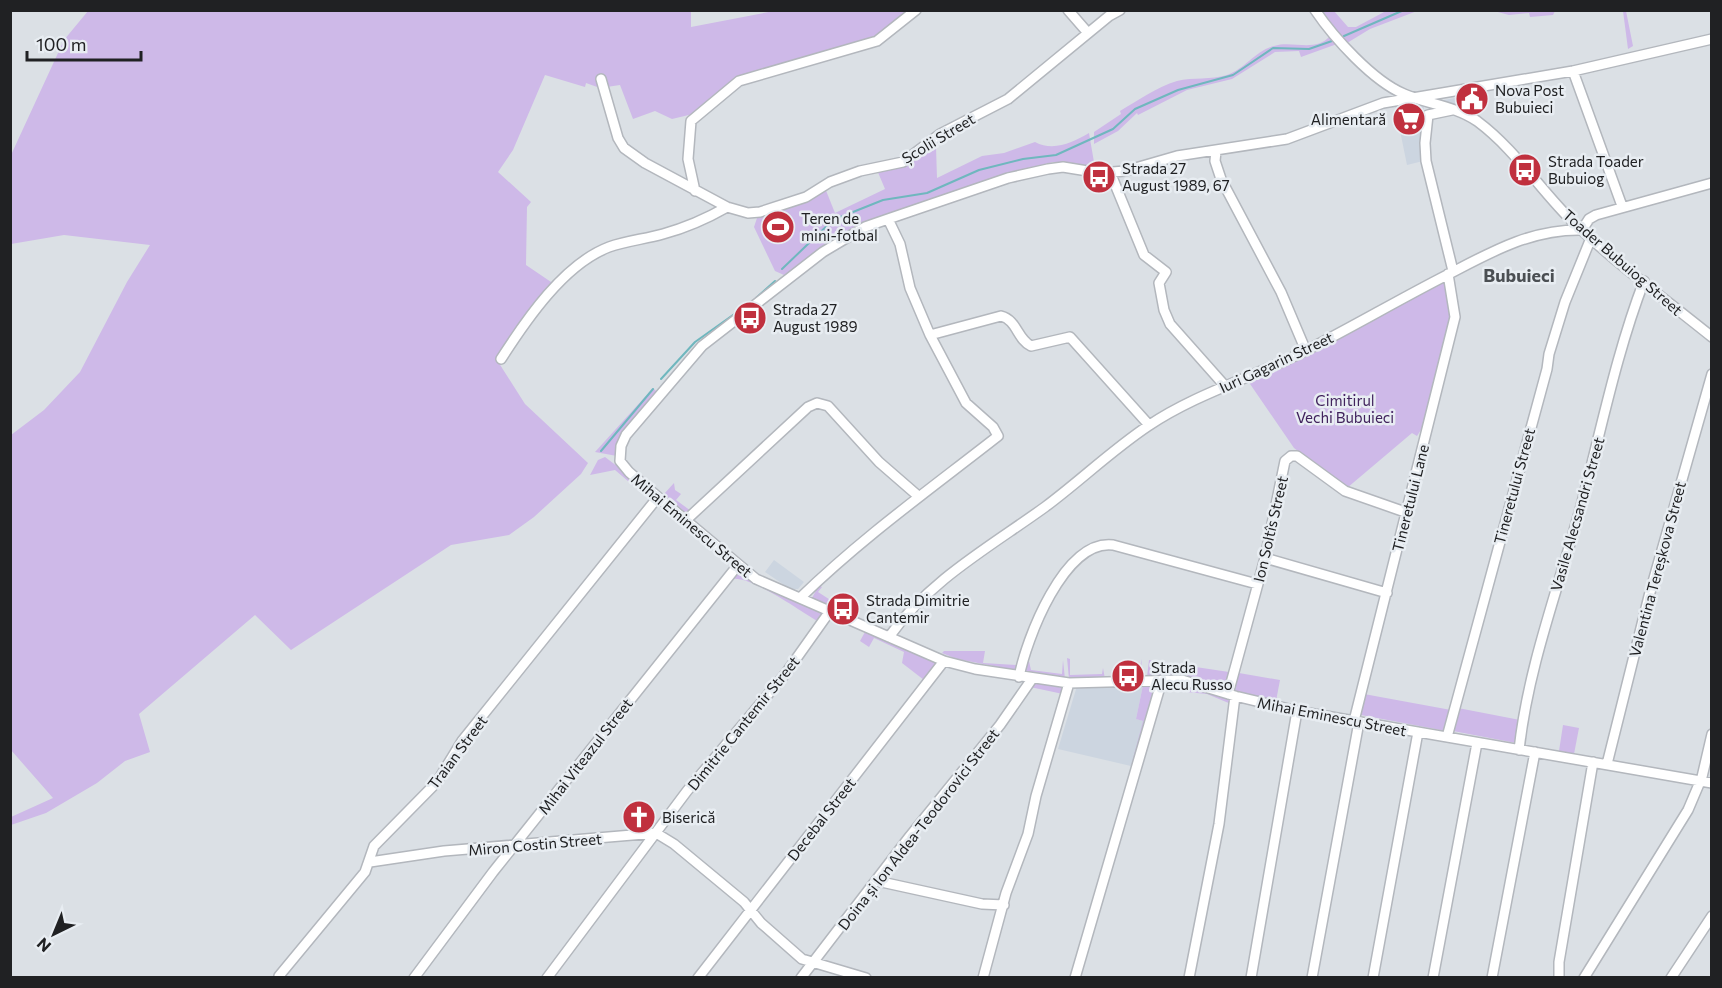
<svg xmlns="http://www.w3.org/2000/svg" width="1722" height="988" viewBox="0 0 1722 988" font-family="Commissioner,sans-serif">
<rect width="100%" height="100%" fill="#dbe0e5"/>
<path fill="#ccd5e0" d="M1476,94L1481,111H1477L1479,115L1475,117L1439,101Z
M1413,103L1424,105L1423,161L1407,165L1395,106Z
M774,560L804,582L798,589H790L765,572Z
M1143,685L1136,719L1144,721L1131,766L1058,749L1077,686Z"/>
<path fill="#ceb9e8" d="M691,10V27L774,11H910L884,33L870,39L739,77L697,113L672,119L655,111L633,119L620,85L600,88L586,83L585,87L545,75L513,150L498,172L531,202L527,207L526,265L554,284L520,322L497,360L525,404L588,463L581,474L534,517L509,535L451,545L291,650L255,615L139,714L150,752L125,761L97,783L46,813L11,825V817L53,798L11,750V435L44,410L80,372L127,282L150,245L64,235L11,244V155L64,40L88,11Z
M1320,11H1334L1348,27H1356L1386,11H1417L1370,29L1347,43Z
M1494,11L1555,10V11L1553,15L1530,17L1529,13L1509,15Z
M1623,11H1626L1633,46L1628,49Z
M1330,36L1337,44L1301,57L1299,51L1275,52L1232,79L1187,90L1138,115L1137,113L1118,131L1094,144V132L1121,114L1120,111C1137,101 1157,87 1177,81C1193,77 1211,80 1227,75C1245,69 1255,51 1274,46C1293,40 1315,53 1330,36Z
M1089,133L1095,168L1053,162L1020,171L824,247L784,275L775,271L754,227L757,218L807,199L825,188L835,213L885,189L877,170L937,140L933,145L936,147L937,178L982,156L1004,153L1035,142C1054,152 1073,142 1089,133Z
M1444,280L1451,300L1453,314L1426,422L1417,436L1412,433L1347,488L1294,448L1248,381L1425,289L1427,291L1433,288L1432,285Z
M653,388L657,392L617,456L595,452Z
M605,457L634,479L632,481L651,497L649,499L615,470L590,475L598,460Z
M674,483L675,490L681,494L676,500L691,511L687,514L664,494Z
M739,573L762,587L823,613V616L819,622C800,611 751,575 731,579Z
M819,585L822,587L818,592L852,614L812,598Z
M835,617L935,662V666L924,680L902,663L904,652L874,638L869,647L860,641L865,632Z
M944,651H985L983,663L1016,665L1015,670L957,659L942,653Z
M1028,657L1031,670L1062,674L1063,660L1065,679L1028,674L1024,666Z
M1067,658L1070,659V675L1102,674L1103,668L1105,679H1069Z
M1142,659L1140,677L1112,679L1113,669L1139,670Z
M1149,660L1229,672L1233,670L1224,690C1198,679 1175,675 1147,677Z
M1239,673L1280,680L1276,701L1234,691Z
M1035,683L1062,687L1064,689L1063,694L1030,687Z
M1153,684L1156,686L1135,767L1131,766L1143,721L1136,719L1143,685Z
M1171,684L1205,690L1229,698L1231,704L1207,694L1166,690Z
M1364,694L1451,710L1446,731L1361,715Z
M1458,708L1520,720L1516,743L1453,731Z
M1563,725L1579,728L1574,754L1559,751Z"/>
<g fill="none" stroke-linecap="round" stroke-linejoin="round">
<path stroke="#6fb7be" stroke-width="2" d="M1511,10H1525
M1344,36L1404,10
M782,269L833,220L883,200L927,193L979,170L1023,159L1056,155L1113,129L1135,109L1178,90L1233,75L1273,48L1309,49L1332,41
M756,298L775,281
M661,379L695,342L747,305
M601,451L653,389"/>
<defs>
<path id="minor" d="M1068,10L1088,33
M1315,10C1334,38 1373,81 1404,94C1428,104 1455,106 1477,121C1516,150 1540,190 1574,223C1617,264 1666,300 1712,337
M1712,39L1573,71L1383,103L1287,139L1177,156L1125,171L1100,173L1063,167L1048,169L1008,178L888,219L865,227L823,252L702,346L626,435L621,446L620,461L629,472L658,497L756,579L944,661L975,669L1069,683L1182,680L1235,696L1297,711L1712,783
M1573,71L1622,206
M601,79L618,138L624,148L645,163L727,207L748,213L760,212L806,197L830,182L860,171L903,162L940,134L1008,99L1109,16L1120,10
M1452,110L1428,115L1425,143L1426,161L1453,271
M1216,151L1215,161L1221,179L1281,292L1306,351
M1110,172L1144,255L1166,272L1159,283L1164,310L1170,324L1225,386
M695,191L688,159L691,121L739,81L877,41L916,10
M888,219L900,244L910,288L930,335L1001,316C1017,320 1017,339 1031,346L1070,337L1149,425
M501,359C526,320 564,264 609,247C626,241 645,239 663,234C685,228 706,219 727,207
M685,521L808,407L817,403L828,406L879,462L917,495
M1265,558L1387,593
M800,598C863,537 929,490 998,436L993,427L966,403L930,335
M889,637C928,581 991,546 1045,507C1080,481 1112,450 1148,426C1197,393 1255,377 1307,350C1354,326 1400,299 1447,275C1491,252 1531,229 1582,230L1589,219L1596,215L1712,183
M1019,677C1026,640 1064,539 1113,545L1257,584
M1228,694L1265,558L1285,461L1291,456H1297L1345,491L1405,512
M1354,721L1455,317L1448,274
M1447,737L1547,369L1549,354L1565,302L1591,238
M1519,750C1528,667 1559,586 1581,506C1601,431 1616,354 1644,281
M1607,764L1649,596L1712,374
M370,862L444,851L656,833L674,844L744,902L761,923L802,959L866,978
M877,881L982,904L1004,905
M279,976L365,872L374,846L437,782L462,741L658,497
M414,978L493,872L738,565
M547,978L687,791L786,673L830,611
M698,978L944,661
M801,978L910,836L1000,725L1032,679
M983,978L1006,893L1028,834L1036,796L1069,683
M1075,978L1162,680
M1189,978L1219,824L1235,696
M1251,978L1297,711
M1312,978L1359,722
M1373,978L1418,732
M1433,978L1477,743
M1492,978L1535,752
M1559,978V962L1593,762
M1584,978L1688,810L1702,777L1712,734
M1671,978L1712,916"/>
</defs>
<use href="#minor" stroke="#b3b7bd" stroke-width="12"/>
<use href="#minor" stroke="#fff" stroke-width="9"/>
</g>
<defs>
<symbol id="civic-disc" viewBox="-11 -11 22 22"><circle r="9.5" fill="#c0303e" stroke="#e8edf2"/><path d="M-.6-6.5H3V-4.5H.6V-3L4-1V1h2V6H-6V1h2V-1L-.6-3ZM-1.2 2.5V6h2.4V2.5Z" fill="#fff"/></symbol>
<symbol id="supermarket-disc" viewBox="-11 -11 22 22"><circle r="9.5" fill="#c0303e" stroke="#e8edf2"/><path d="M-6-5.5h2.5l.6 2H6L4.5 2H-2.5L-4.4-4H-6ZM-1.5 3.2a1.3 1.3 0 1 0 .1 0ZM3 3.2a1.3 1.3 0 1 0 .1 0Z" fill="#fff"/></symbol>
<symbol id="bus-disc" viewBox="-11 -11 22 22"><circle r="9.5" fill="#c0303e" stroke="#e8edf2"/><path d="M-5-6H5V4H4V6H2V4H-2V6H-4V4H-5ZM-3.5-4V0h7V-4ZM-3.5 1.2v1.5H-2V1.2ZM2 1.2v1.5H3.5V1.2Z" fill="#fff"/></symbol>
<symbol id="stadium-disc" viewBox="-11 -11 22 22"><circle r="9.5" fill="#c0303e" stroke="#e8edf2"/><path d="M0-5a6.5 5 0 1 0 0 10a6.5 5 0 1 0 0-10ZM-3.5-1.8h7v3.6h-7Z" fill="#fff"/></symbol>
<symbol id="church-disc" viewBox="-11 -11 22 22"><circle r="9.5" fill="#c0303e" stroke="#e8edf2"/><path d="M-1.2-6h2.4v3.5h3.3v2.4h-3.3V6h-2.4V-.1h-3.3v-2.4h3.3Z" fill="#fff"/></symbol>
</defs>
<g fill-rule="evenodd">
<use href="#civic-disc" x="1453" y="80" width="38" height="38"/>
<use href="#supermarket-disc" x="1390" y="100" width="38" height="38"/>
<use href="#bus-disc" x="1506" y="151" width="38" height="38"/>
<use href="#bus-disc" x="1080" y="158" width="38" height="38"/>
<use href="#stadium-disc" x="759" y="208" width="38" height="38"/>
<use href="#bus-disc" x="731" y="299" width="38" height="38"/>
<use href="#bus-disc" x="824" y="590" width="38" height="38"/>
<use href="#bus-disc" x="1109" y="657" width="38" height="38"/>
<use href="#church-disc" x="620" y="798" width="38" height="38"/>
</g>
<g text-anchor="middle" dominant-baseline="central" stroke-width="5" stroke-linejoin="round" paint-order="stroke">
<g font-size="15" fill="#202123" stroke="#e8edf2" text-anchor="start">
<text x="1495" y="90">Nova Post<tspan x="1495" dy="17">Bubuieci</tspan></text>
<text x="1386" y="119" text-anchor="end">Alimentară</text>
<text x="1548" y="161">Strada Toader<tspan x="1548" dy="17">Bubuiog</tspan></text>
<text x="1122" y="168">Strada 27<tspan x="1122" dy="17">August 1989, 67</tspan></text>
<text x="801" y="218">Teren de<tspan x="801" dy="17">mini-fotbal</tspan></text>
<text x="773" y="309">Strada 27<tspan x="773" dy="17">August 1989</tspan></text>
<text x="866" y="600">Strada Dimitrie<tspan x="866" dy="17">Cantemir</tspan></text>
<text x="1151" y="667">Strada<tspan x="1151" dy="17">Alecu Russo</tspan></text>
<text x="662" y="817">Biserică</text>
</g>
<g font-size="15" fill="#202123" stroke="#e8edf2">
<text transform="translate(938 138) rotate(-31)">Școlii Street</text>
<text transform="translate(1623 262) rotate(41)">Toader Bubuiog Street</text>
<text transform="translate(1276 362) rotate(-25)">Iuri Gagarin Street</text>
<text transform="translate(1514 486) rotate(-75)">Tineretului Street</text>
<text transform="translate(1410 498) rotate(-76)">Tineretului Lane</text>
<text transform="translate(1577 514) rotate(-74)">Vasile Alecsandri Street</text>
<text transform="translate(692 525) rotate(40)">Mihai Eminescu Street</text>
<text transform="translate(1270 529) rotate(-77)">Ion Soltîs Street</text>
<text transform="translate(1657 569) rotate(-75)">Valentina Tereșkova Street</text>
<text transform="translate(1332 716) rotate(11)">Mihai Eminescu Street</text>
<text transform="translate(743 723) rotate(-51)">Dimitrie Cantemir Street</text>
<text transform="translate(457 752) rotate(-53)">Traian Street</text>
<text transform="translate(585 756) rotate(-52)">Mihai Viteazul Street</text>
<text transform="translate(821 819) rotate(-52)">Decebal Street</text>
<text transform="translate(918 829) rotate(-52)">Doina și Ion Aldea-Teodorovici Street</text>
<text transform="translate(535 844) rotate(-5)">Miron Costin Street</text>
</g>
<g font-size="15" fill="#41235d" stroke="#e8edf2">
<text x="1345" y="400">Cimitirul<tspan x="1345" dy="17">Vechi Bubuieci</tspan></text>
</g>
<g font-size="18" font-weight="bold" fill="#4b4f53" stroke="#e8edf2">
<text x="1519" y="275">Bubuieci</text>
</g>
</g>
<rect width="1722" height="988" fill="none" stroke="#202123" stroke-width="24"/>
<g transform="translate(54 934) rotate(223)" stroke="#e8edf2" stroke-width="4.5" paint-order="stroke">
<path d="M0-4.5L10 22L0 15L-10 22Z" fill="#202123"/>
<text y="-9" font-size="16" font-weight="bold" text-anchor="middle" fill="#202123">N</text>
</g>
<path d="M27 51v9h114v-9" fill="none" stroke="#202123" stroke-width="3"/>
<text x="36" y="51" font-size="18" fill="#202123" stroke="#e8edf2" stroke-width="4.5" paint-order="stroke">100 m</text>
</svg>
